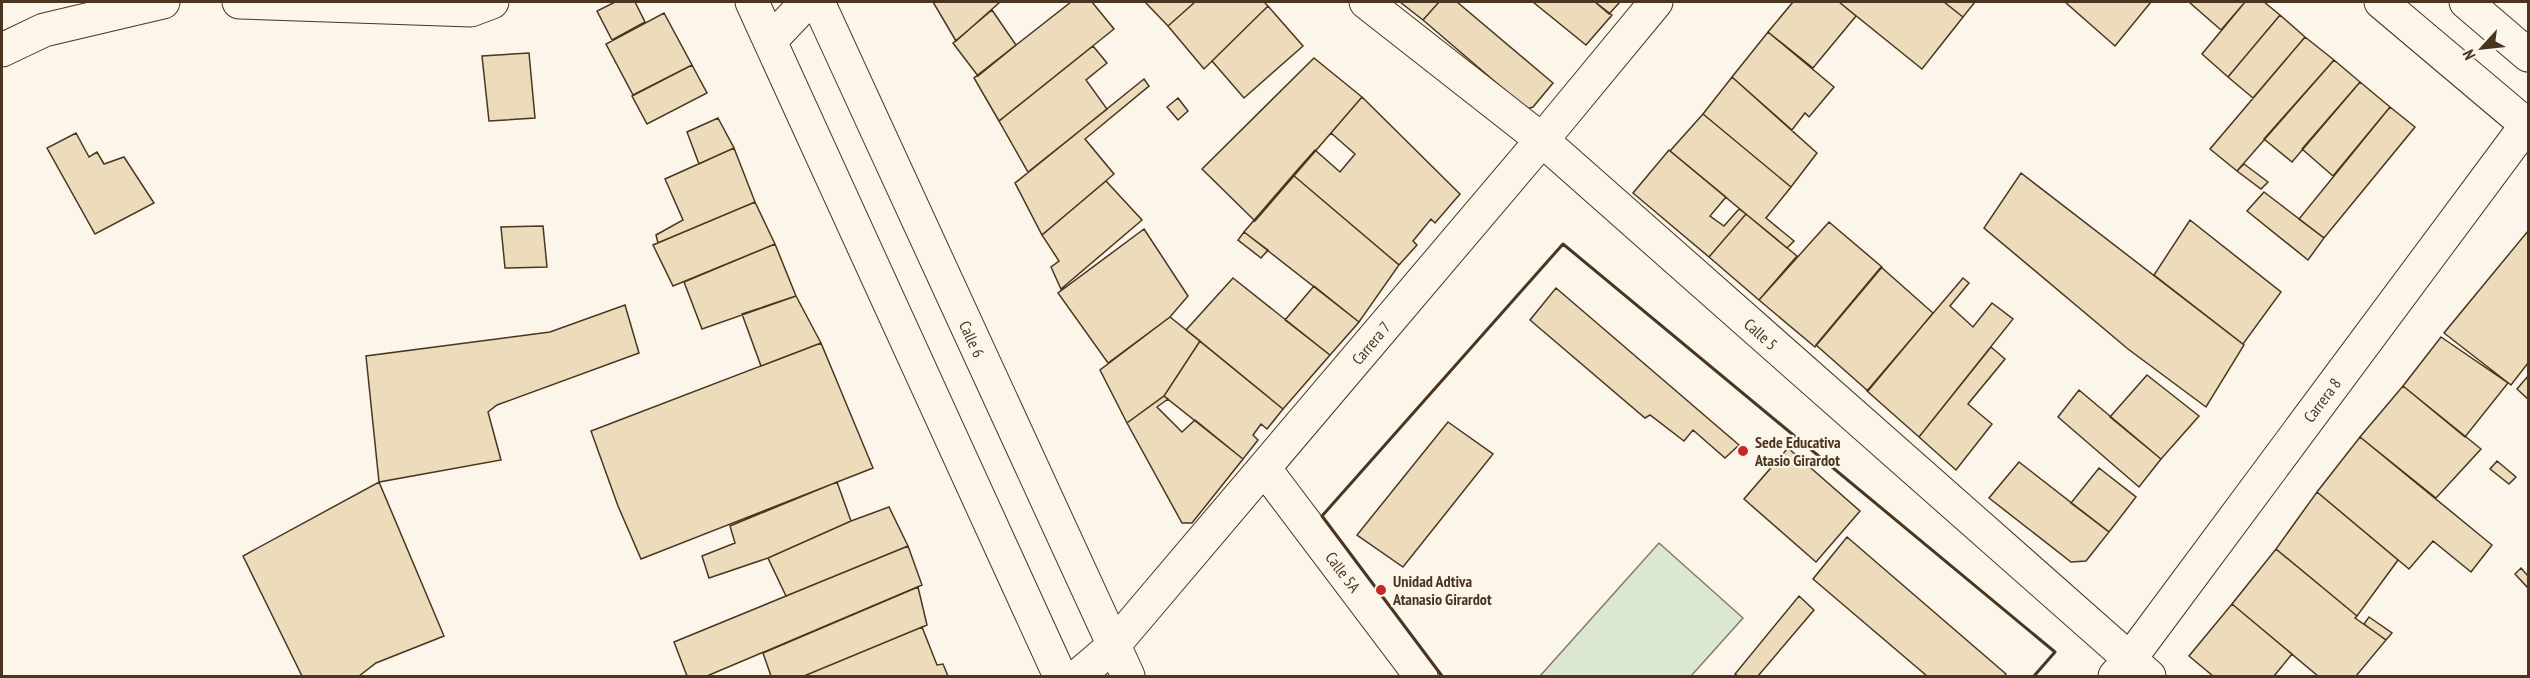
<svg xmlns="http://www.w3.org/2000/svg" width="2530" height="678" viewBox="0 0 2530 678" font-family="'PT Sans Narrow',sans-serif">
<rect width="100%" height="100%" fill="#fbf6e9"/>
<path fill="#dce7d0" stroke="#887966" stroke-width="1.5" d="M1659,543L1743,618L1691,676H1540Z"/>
<path fill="#ecdcbc" stroke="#4a3520" stroke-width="1.5" d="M615,2H635L645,22L612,40L597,11Z
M933,2H1000L956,41Z
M1071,2H1092L1114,29L999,121L974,78Z
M1145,2H1195L1168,26Z
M1195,2H1264L1268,6L1204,69L1168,26Z
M1400,2H1439L1423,20Z
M1439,2H1457L1553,83L1533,107L1527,109L1423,20Z
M1533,2H1595L1612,15L1586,45Z
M1595,2H1620L1609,14Z
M1793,2H1839L1856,16L1813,68L1768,32Z
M1839,2H1944L1963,17L1922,69Z
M1944,2H1975L1963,17Z
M2065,2H2151L2115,46Z
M2189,2H2245L2221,30Z
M2245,2H2264L2280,15L2228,77L2202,54Z
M1268,6L1303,46L1244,98L1212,61Z
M992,10L1016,45L978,76L953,43Z
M664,13L692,65L633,95L606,44Z
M2280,15L2305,37L2253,98L2228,77Z
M1768,32L1834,87L1809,117L1805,113L1792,130L1732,77Z
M2305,37L2334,60L2237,171L2210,149Z
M1093,46L1107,63L1086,80L1107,109L1028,172L999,121Z
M529,53L535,118L489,121L482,56Z
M1314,58L1362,97L1255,221L1202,169Z
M2334,60L2360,82L2292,162L2264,139Z
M692,65L707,93L647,124L632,96Z
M1732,77L1817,153L1791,187L1703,114Z
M1144,79L1149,86L1085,139L1114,174L1042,235L1015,183Z
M2360,82L2390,107L2333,176L2302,149Z
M1362,97L1460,194L1435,223L1431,219L1413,241L1417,245L1399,265L1293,175L1315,150L1340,172L1355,154L1331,133Z
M1178,98L1188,111L1178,120L1167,107Z
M2390,107L2415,127L2324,238L2299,219Z
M1703,114L1791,187L1766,218L1794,241L1787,248L1670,151Z
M718,118L734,148L699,164L687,132Z
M76,133L89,157L97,152L104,164L124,157L154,203L95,234L47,148Z
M734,148L755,202L658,243L656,235L683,220L665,179Z
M1669,150L1726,197L1710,216L1724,226L1739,209L1746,214L1709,257L1633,193Z
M2244,164L2268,182L2261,189L2237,171Z
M2021,173L2244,345L2206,407L2128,349L1984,228Z
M1293,175L1399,265L1359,322L1244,232Z
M1106,181L1142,220L1061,289L1051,267L1059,261L1042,235Z
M2264,192L2324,238L2308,260L2247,211Z
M755,202L775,244L673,286L653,245Z
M1746,214L1797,256L1759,300L1709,257Z
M2190,220L2281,292L2243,344L2154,275Z
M1829,222L1882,267L1815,347L1759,300Z
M543,226L547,267L505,268L501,227Z
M1144,229L1188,296L1170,317L1108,363L1058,293Z
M2528,231V363L2511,385L2444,333Z
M1244,232L1268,250L1261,258L1238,240Z
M775,244L796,296L702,329L684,282Z
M1881,267L1933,313L1868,391L1816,345Z
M1233,278L1330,355L1283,409L1186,330Z
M1963,278L1969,283L1950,306L1973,327L1992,303L2013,319L1919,437L1867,391Z
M1314,286L1359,322L1330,355L1285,320Z
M1556,288L1739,445L1725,458L1693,430L1684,441L1650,415L1645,418L1530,320Z
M796,296L821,343L761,366L742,314Z
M625,305L639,353L497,405L488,412L501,460L379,482L366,356L550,332Z
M1170,317L1200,341L1164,396L1127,423L1100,370Z
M2441,337L2508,383L2465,437L2403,386Z
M1200,341L1283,409L1267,429L1261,424L1253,435L1258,440L1243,459L1164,396Z
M821,343L873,468L641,559L618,506L591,431Z
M1991,347L2005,359L1968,404L1992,424L1956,470L1919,437Z
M2147,375L2199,416L2161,459L2110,417Z
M2528,376V399L2517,389Z
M2403,386L2481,449L2436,498L2360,437Z
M2079,390L2161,459L2139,487L2058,417Z
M1164,396L1168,399L1157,407L1182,432L1195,420L1243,459L1192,523H1182L1127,423Z
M1448,422L1493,454L1403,567L1357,535Z
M2360,437L2492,545L2471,572L2433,541L2409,569L2317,492Z
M1788,448L1860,511L1816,562L1744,499Z
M2497,461L2516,477L2509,484L2490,469Z
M2019,462L2109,532L2086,561L2071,562L1989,498Z
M2099,468L2136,497L2109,532L2071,503Z
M379,482L444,636L376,663L359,676H302L243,556Z
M837,482L851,521L768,558L709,578L702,556L735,543L730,526Z
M2317,492L2398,560L2357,616L2276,549Z
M889,507L908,546L786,596L768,558L851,521Z
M1847,537L2006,674L2004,676H1927L1813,579Z
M908,546L922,585L707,676H687L674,642Z
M2276,549L2357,616L2355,618L2386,640L2356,676H2318L2232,604Z
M2521,568L2528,576V588L2515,574Z
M918,587L927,625L804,676H771L763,653Z
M1799,596L1814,610L1758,676H1738L1735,674Z
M2232,604L2292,654L2274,676H2213L2189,656Z
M2369,617L2392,633L2386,640L2364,624Z
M922,627L937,665L943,664L948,676H804Z"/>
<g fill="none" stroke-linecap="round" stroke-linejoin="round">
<defs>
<path id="minor" d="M239,2L471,10L492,2
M752,2L1060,676
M818,2L1128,676
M1366,2L1542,140L2149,676
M770,41L807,2
M2,50L44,30L163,2
M1264,468L1421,676
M1078,676L1113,646L1542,140L1656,2
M2115,676L2129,660L2528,123"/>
<path id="tertiary" d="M2381,2L2528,126
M2466,2L2528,55"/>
</defs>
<use href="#minor" stroke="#4a3520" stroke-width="35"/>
<use href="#tertiary" stroke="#4a3520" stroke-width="35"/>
<use href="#minor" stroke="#fbf6e9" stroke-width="33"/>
<use href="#tertiary" stroke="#fbf6e9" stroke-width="33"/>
<path stroke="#4a3520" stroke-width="3" d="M1442,676L1322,516L1563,244L2055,652L2034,676"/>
</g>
<g fill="#c62828" stroke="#fbf6e9" stroke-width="2">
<circle cx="1743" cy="451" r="6"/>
<circle cx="1381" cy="590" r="6"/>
</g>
<g text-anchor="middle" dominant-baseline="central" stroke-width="4.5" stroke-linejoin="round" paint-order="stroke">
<g font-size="16" fill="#4a3520" stroke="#fbf6e9">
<text transform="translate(1761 334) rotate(42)">Calle 5</text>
<text transform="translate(972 339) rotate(65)">Calle 6</text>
<text transform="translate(1371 343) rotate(-50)">Carrera 7</text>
<text transform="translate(2322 400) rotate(-53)">Carrera 8</text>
<text transform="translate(1343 572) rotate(53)">Calle 5A</text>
</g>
<g font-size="16" font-weight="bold" fill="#4a3520" stroke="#fbf6e9" text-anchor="start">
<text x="1755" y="442">Sede Educativa<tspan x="1755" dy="18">Atasio Girardot</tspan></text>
<text x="1393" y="581">Unidad Adtiva<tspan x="1393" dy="18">Atanasio Girardot</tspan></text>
</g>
</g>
<rect width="2530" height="678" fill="none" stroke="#4a3520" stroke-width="6"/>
<g transform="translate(2482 48) rotate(243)" stroke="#fbf6e9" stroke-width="4.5" paint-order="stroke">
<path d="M0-4.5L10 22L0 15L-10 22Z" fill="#4a3520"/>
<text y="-9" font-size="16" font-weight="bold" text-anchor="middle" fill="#4a3520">N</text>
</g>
</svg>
